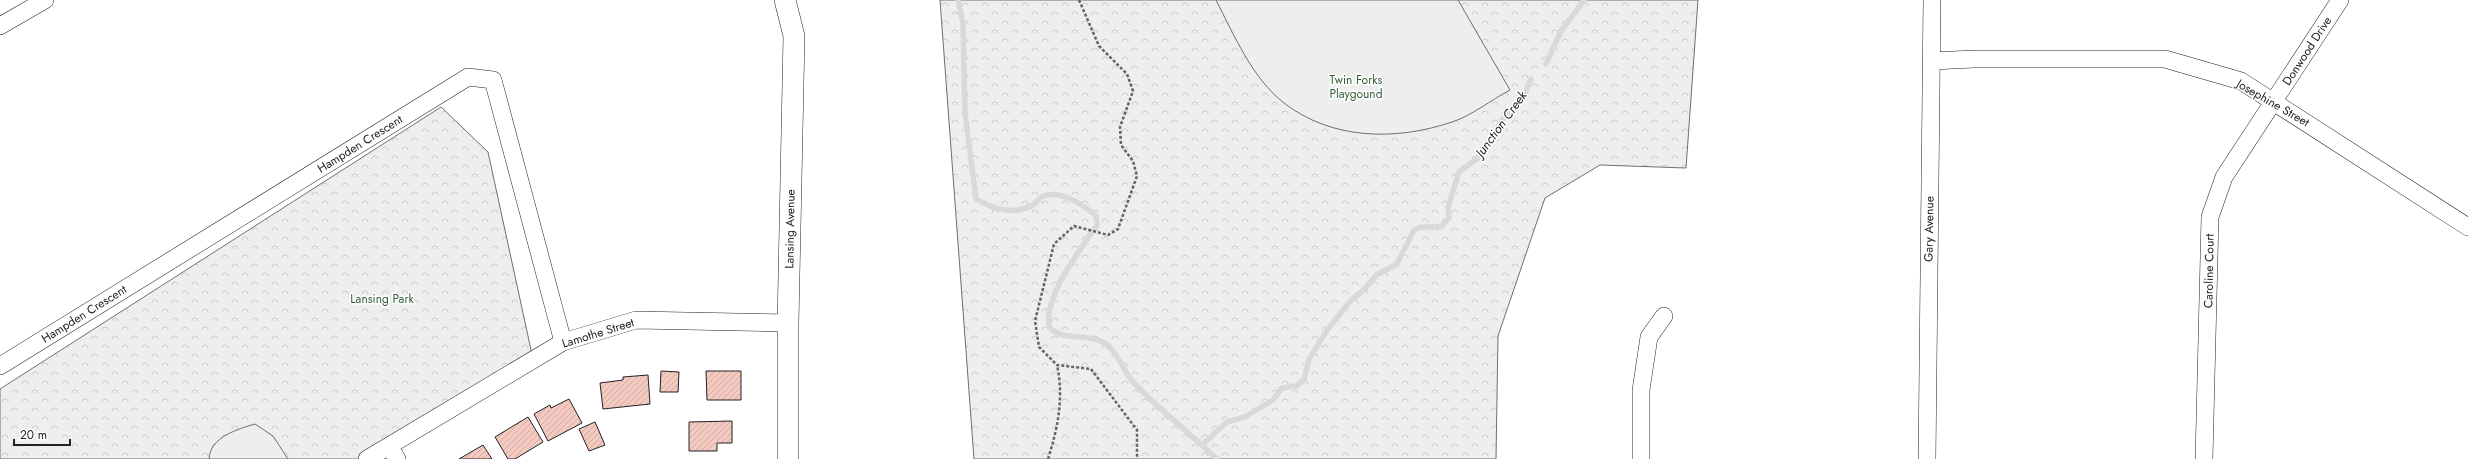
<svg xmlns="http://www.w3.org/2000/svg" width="2468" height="459" viewBox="0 0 2468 459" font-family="Jost,sans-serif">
<defs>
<pattern id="forest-crowns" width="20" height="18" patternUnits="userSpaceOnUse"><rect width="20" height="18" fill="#eee"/><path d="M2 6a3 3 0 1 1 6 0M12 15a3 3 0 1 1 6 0" fill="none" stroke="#ccc"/></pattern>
<pattern id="building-hatch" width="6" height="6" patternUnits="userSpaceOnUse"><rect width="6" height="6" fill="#f3c9c0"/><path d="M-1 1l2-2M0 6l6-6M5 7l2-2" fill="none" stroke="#d0aca5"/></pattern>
</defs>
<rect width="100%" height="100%" fill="#fff"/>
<path fill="url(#forest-crowns)" stroke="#6f6f6f" d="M940,0H1698L1686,168L1600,165L1545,198L1498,336L1496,459H974Z
M441,107L488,152L533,359L367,459H0V389Z"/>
<path fill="#eee" stroke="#6f6f6f" d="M1216,0H1458L1510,90C1491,100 1471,116 1452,122C1396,141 1332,140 1284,103C1252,78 1234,35 1216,0Z
M255,424L273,436L288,459H209C210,437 238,429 255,424Z"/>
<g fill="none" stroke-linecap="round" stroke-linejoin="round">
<path stroke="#d9d9d9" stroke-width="5.5" d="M958,0L963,23L965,113L976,199C992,209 1014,215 1031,206C1036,204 1039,198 1043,196C1061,190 1084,205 1096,216L1097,225C1081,249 1041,299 1050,328C1067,343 1089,331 1107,345C1120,355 1123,371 1133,382C1159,409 1189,433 1217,459
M1546,64L1561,31L1584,0
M1202,445L1227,422L1245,417L1273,400L1282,388L1296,386L1304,380L1309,359L1328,329L1351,300L1365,289L1376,275L1397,264L1414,230L1421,227H1441L1449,218L1448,207L1459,172L1478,158L1503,119L1513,112L1524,96L1531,79"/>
</g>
<path fill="url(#building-hatch)" stroke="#222" d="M661,371L679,372L678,392H660Z
M706,371H741V400H707Z
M648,375L650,404L603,409L600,383L623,380V377Z
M569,399L582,423L548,441L534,414L550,405L551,408Z
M528,417L543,442L515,459H508L495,437Z
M732,421V443H717V451H689V422Z
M595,422L605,445L589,451L579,429Z
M483,445L492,459H459Z"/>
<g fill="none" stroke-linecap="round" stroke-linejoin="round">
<defs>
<path id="minor" d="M0,26L45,0
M1931,61L1974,59H2165L2241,81L2468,227
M0,366L468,77L493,80L563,342
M389,446L397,459
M367,459L563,342L636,320L788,323
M1641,459V390L1649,337L1664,316
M1927,459L1932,0
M2204,459L2210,217L2224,177L2340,0"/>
<path id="tertiary" d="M785,0L794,36L788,323V459"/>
</defs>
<use href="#minor" stroke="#222" stroke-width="18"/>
<use href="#tertiary" stroke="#222" stroke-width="22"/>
<path stroke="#646464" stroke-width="2.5" stroke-dasharray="3 2" stroke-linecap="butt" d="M1079,0L1099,46L1127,74L1133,91L1120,127L1121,145L1133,161L1137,176L1118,229L1108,235L1074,226L1054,244L1035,321L1039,347L1057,365L1091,369L1137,430V459
M1048,459C1058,427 1064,398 1057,365"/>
<use href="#minor" stroke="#fff" stroke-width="17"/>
<use href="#tertiary" stroke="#fff" stroke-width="21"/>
</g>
<g text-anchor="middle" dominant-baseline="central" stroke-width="3" stroke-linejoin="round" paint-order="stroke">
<g font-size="12" fill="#222" stroke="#fff">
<text transform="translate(2307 51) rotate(-57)">Donwood Drive</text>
<text transform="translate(2273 103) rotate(30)">Josephine Street</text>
<text transform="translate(360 144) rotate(-32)">Hampden Crescent</text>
<text transform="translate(790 229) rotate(-89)">Lansing Avenue</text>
<text transform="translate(1929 229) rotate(-89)">Gary Avenue</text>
<text transform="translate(2209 271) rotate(-89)">Caroline Court</text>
<text transform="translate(84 314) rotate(-32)">Hampden Crescent</text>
<text transform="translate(598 333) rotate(-17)">Lamothe Street</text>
</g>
<g font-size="12" fill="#2f5e38" stroke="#fff">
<text x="1356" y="80">Twin Forks<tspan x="1356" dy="14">Playgound</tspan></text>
<text x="382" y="299">Lansing Park</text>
</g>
<g font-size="13" font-style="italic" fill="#222" stroke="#fff">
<text transform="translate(1501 124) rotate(-54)">Junction Creek</text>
</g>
</g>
<path d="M14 439v6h56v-6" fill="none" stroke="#222222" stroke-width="2"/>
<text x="20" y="439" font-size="12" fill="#222222" stroke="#ffffff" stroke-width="3" paint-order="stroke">20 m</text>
</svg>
